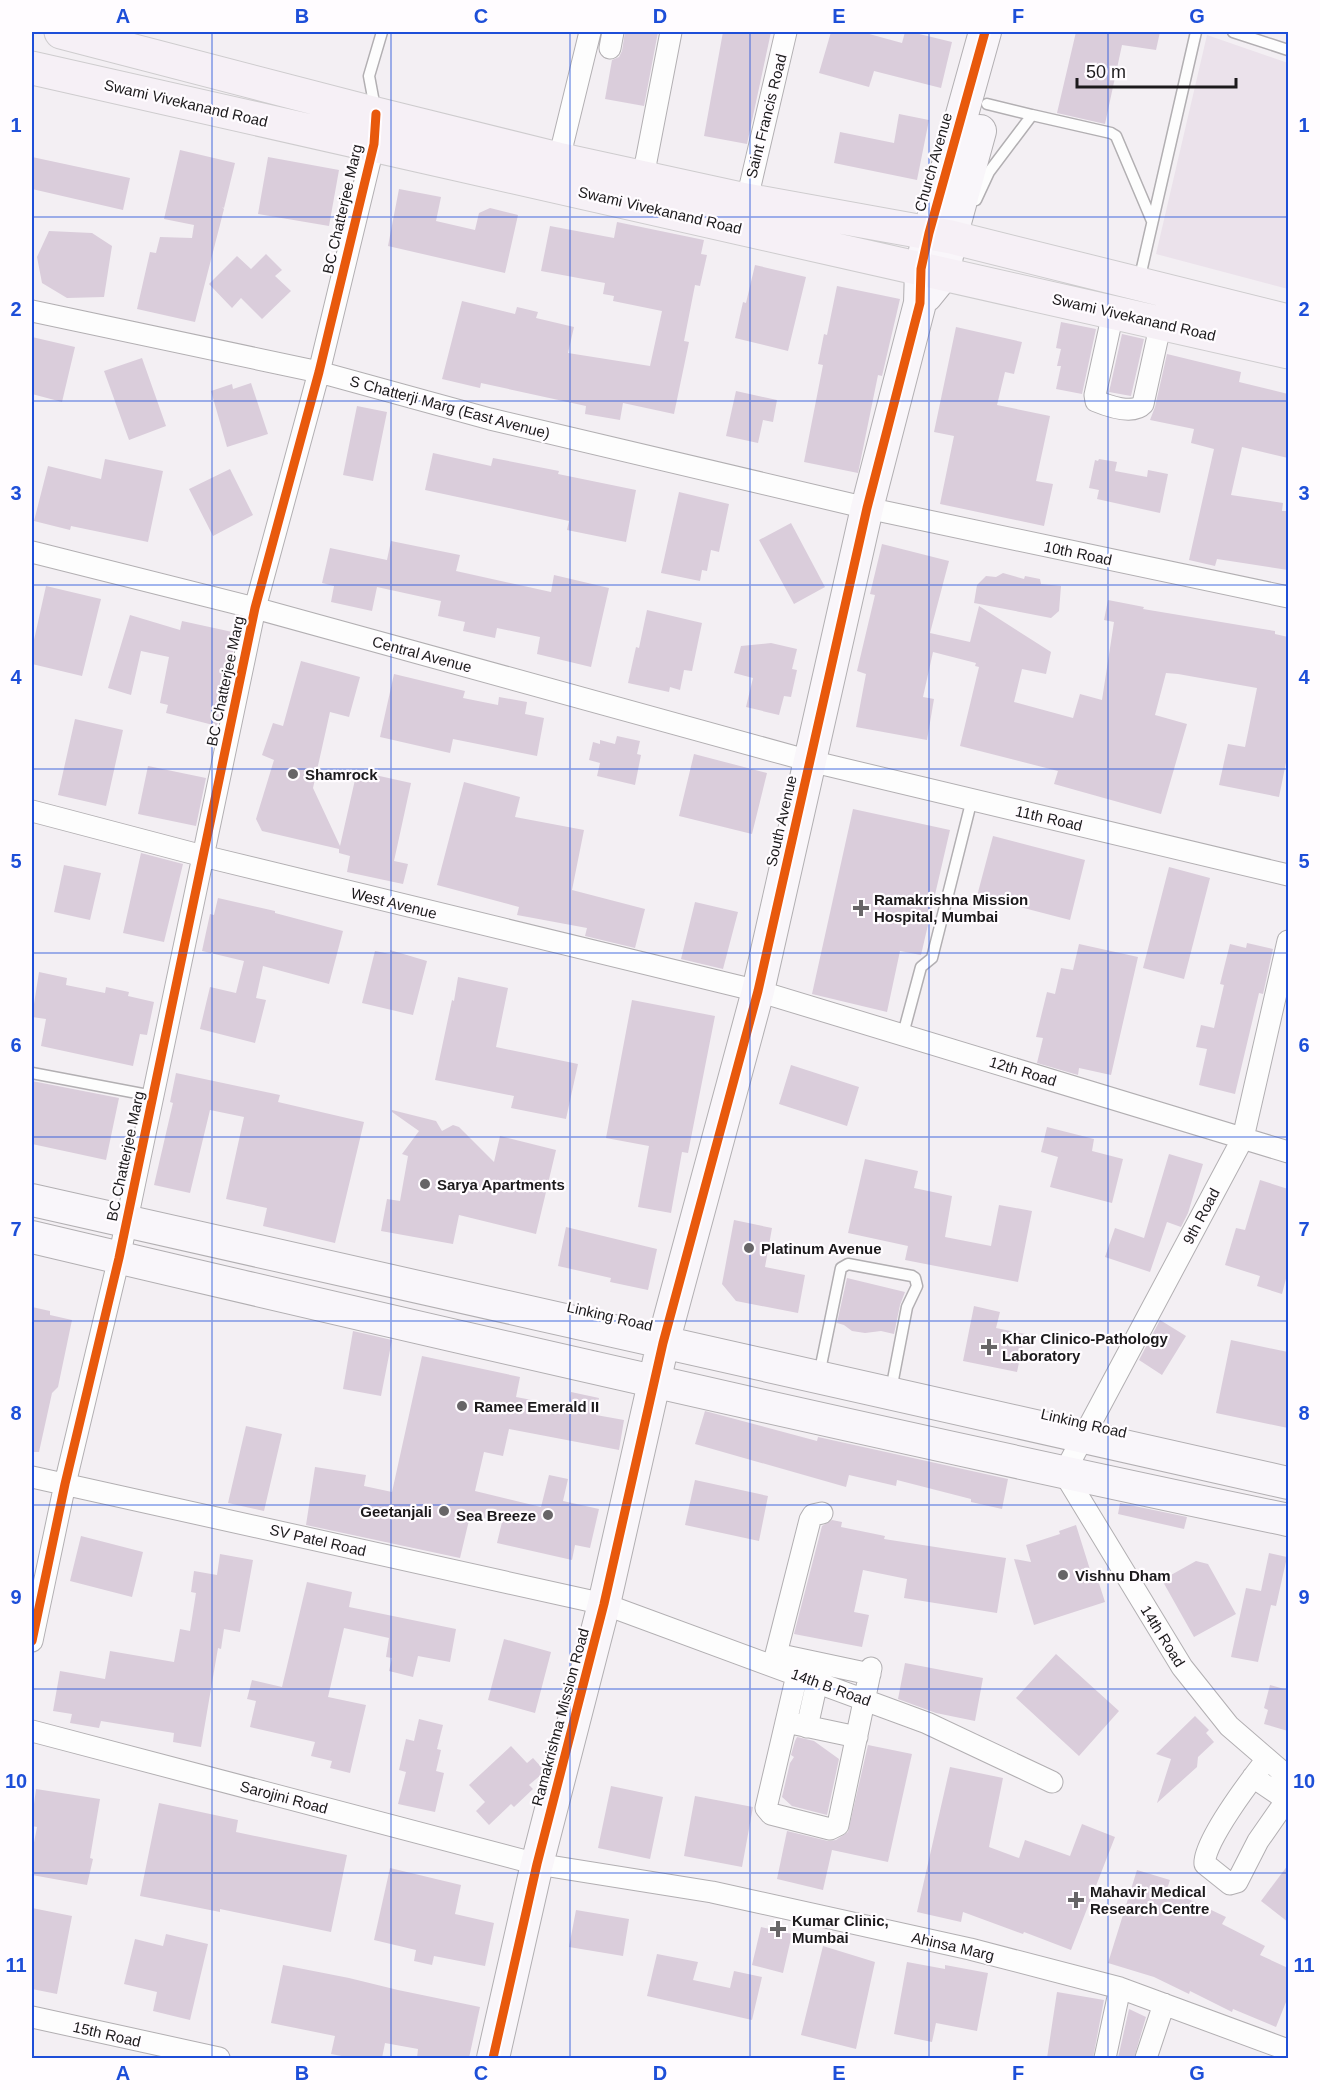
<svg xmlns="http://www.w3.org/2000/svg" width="1320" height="2090" viewBox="0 0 1320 2090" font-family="Helvetica,sans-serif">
<rect width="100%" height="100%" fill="#f3eff3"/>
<path fill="#ebe2eb" d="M1207,35L1288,63V289L1156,254Z"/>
<path fill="#dacddb" d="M625,32H658L644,106L605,99L612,60L619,57L622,51Z
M723,32H771L747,144L704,136Z
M831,32H862L902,43L905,32H911L952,42L941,88L874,71L869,87L819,73Z
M1076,32H1160L1156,50L1122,45L1105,124L1057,113Z
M899,114L929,120L917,180L834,163L840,132L894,143Z
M180,150L235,163L224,208L222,207L224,209L195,322L137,309L150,252L156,253L160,237L192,238L194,225L164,219Z
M32,157L130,178L123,210L32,189Z
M268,157L339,170L329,226L258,214Z
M399,189L441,197L436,221L475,230L479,213L490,208L518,215L505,273L388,246Z
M617,222L704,240L701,254L707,255L700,286L695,285L684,341L689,342L674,414L623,403L620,420L585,414L586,406L481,383L480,388L442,379L462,301L515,314L517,307L538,312L536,318L574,327L568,353L650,366L662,311L613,301L614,296L603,294L605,283L541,271L550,226L614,238Z
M49,231L92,233L112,246L104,297L67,298L42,283L37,257Z
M266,254L282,270L275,276L291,291L262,319L241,298L232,308L209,284L237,256L251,269Z
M755,265L806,277L788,351L735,338L743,302L746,303Z
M837,286L900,299L882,376L878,375L858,473L804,462L823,365L818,364L824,334L827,335Z
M1061,322L1096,329L1082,394L1056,389L1061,366H1057L1061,349L1056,348Z
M956,327L1022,342L1014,374L1005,372L997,405L1050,416L1036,481L1053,484L1044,526L940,504L954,436L934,432Z
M1122,334L1144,339L1131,396L1109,392Z
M32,337L75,347L62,402L32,394Z
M1167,354L1241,372L1239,382L1288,394V458L1242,447L1231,495L1283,503L1282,511H1288V570L1217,559L1215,566L1189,560L1214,449L1191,443L1194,429L1150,420L1155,407Z
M142,358L166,426L129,440L104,371Z
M251,383L268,434L227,447L211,391L232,384L233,389Z
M736,391L777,400L773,422L763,420L758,443L726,436Z
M357,406L387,412L373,481L343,475Z
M433,453L491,466L493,458L559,471L558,474L636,490L626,542L567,530L569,521L425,490Z
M105,459L163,471L148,542L71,526L70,530L34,521L48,466L101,479Z
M1099,459L1117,462L1115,471L1147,477L1148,470L1168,474L1160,513L1097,499L1099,490L1089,488L1095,460L1098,461Z
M230,469L253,515L213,536L189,489Z
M679,492L729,504L719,552L711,550L707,571L702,570L700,581L661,573Z
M791,523L825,587L794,604L759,540Z
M391,541L460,555L456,571L551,592L554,575L609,588L591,667L537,654L540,637L497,628L495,638L463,631L465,622L438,616L441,601L377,587L372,611L331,602L334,586L322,583L330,548L387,560Z
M882,544L949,561L930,633L970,642L979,606L1051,652L1046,674L1022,669L1014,702L1073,718L1080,694L1102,700L1114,622L1104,620L1108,600L1144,607L1143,609L1275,631V634L1288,637V753L1279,797L1219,785L1228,744L1245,747L1257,688L1178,674L1166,673L1155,715L1187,724L1161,814L1054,784L1058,771L960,746L979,667L975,666L976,663L933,652L923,697L934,699L927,740L856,727L866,674L857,671L875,595L870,594Z
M1003,573L1024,579L1025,576L1040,579L1041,584L1061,586L1059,611L1051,618L974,603L977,585L986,576L996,577Z
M46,586L101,599L82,676L32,664V649Z
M647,610L702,623L692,671L684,670L680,690L670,687L669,692L628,683L636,647L639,648Z
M130,615L180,630L182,621L237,633L217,726L166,713L168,705L160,703L169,657L141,651L131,695L108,688Z
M771,643L797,649L792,669L797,670L791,697L784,696L779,715L746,707L753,678L734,673L741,646Z
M301,661L360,677L349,717L330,712L313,788L340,846L357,771L411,783L394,861L408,864L403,884L347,872L350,856L339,853V849L262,831L256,819L274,760L262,755L273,723L283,726Z
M394,674L465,691L463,698L498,705L499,697L527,702L525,714L544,718L537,756L453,739L450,753L380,737Z
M75,719L123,730L106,806L58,795Z
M617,736L640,741L637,754L641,755L635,785L597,776L600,763L589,760L593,742L600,744V740L615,744Z
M694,754L767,773L752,834L679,816Z
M148,766L206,778L196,826L138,814Z
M464,782L520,797L515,817L584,830L572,890L645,909L635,948L585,936L587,928L517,915L519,907L437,885Z
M853,809L950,830L921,955L900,951L887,1012L812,994Z
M993,836L1085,860L1070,920L977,896Z
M141,853L183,864L164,942L123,933Z
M64,865L101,873L90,920L54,912Z
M1169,867L1210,878L1184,979L1143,968Z
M218,898L275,911V913L343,931L329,984L263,966L256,998L266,1000L255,1043L200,1029L210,987L236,993L244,961L202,951L210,914L214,915Z
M695,902L738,912L723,969L681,959Z
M1247,943L1273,949L1263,994L1259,993L1235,1094L1199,1085L1207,1049L1196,1047L1201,1025L1214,1028L1224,985L1220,984L1230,944L1246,948Z
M1079,944L1138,957L1111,1075L1079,1068L1078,1075L1037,1063L1043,1038L1036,1037L1047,992L1055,994L1061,968L1073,970Z
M390,950L427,961L413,1015L362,1003L375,951L390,954Z
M39,972L67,978L66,985L105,993L106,987L129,992L128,996L154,1002L147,1035L140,1034L133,1066L41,1046L46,1019L32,1017Z
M458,977L508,988L496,1047L578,1064L566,1119L511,1108L514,1096L435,1080L452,1000L454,1001Z
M632,1000L715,1016L688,1153L682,1152L671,1213L638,1207L649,1146L606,1138Z
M791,1065L859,1087L847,1126L779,1104Z
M176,1073L280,1095L278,1102L364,1122L335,1243L263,1226L267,1208L226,1199L244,1117L210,1110L190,1193L154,1185L173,1103L170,1102Z
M32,1081L119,1098L106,1160L32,1144Z
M392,1110L436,1121L442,1131L453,1125L459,1127L494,1162L500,1136L556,1150L536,1234L459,1215L453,1244L381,1231L387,1199L400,1201L408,1156L402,1154L419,1131L392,1112Z
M1047,1127L1094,1139L1092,1151L1123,1159L1112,1203L1050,1187L1058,1157L1041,1152Z
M1169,1154L1203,1164L1188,1213L1181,1227L1167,1222L1150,1272L1105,1257L1115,1228L1144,1238Z
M865,1159L918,1171L914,1188L952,1196L945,1237L991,1246L999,1205L1032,1211L1018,1282L905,1260L908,1246L848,1233Z
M1260,1180L1288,1189V1271L1282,1294L1257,1286L1260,1276L1225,1265L1236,1228L1245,1230Z
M734,1220L772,1228L765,1267L805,1275L798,1313L736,1301L722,1284Z
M566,1227L657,1249L648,1290L610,1282L611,1278L558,1266Z
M847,1278L905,1292L900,1305L894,1334L881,1331L865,1333L852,1331L844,1325L837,1323Z
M974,1306L1000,1312L996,1328L1025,1334L1017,1372L963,1361Z
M32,1307L50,1311V1315L72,1320L58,1387L52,1393L39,1452H32Z
M1160,1320L1186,1336L1162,1375L1139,1360Z
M353,1331L392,1340L381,1396L343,1389Z
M1231,1340L1288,1352V1428L1216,1413Z
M422,1356L520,1377L516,1397L569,1407L571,1392L599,1398L596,1415L624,1420L619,1450L509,1429L503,1456L484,1452L475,1491L541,1507L549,1475L568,1479L563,1501L599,1509L590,1548L575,1545L572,1560L497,1543L502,1522L470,1516L460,1558L306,1525L315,1467L366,1475L364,1486L392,1492Z
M705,1411L817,1441L818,1437L1008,1479L1002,1509L971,1502V1499L897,1480L896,1486L849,1475L846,1487L695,1444Z
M246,1426L282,1434L264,1511L228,1503Z
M695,1480L768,1496L759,1541L685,1525Z
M1120,1503L1187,1517L1184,1529L1118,1514Z
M832,1520L842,1522L841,1527L885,1536L884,1539L1006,1558L997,1613L904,1598L907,1579L863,1570L854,1612L869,1615L862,1647L794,1634L822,1526Z
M1076,1525L1092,1576L1096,1574L1105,1602L1034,1625L1014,1559L1031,1562L1026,1545L1060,1534L1059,1531Z
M81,1536L143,1552L132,1597L70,1581Z
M1269,1553L1287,1557L1276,1606L1271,1605L1258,1662L1231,1657L1246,1588L1261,1591Z
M220,1554L253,1560L240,1632L224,1629L221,1649L218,1648L201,1747L173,1742L174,1733L101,1721L99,1728L70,1723L72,1714L53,1711L60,1671L105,1679L110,1651L174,1662L180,1629L190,1631L196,1593L191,1592L194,1571L217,1575Z
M1196,1561L1208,1564L1236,1614L1194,1637L1162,1580Z
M307,1582L352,1592L349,1607L456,1629L450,1662L418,1656L413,1677L389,1671L392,1658L386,1657L389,1638L344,1628L328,1697L366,1705L350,1773L330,1768L332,1761L311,1756L315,1742L250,1727L256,1701L247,1699L252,1680L282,1687Z
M504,1639L551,1652L535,1713L488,1700Z
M1056,1654L1119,1711L1079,1756L1016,1698Z
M905,1663L983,1678L975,1721L936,1713L898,1699Z
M1270,1685L1288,1690V1731L1264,1724L1268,1710L1264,1708Z
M1195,1716L1209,1730L1206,1733L1214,1742L1198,1757L1197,1767L1157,1803L1171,1759L1156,1754Z
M419,1719L443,1725L437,1749L441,1750L436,1771L444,1773L435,1812L398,1804L406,1772L399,1770L406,1739L414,1741Z
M797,1737L814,1741L839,1759L827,1815L792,1806L782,1797L790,1763L794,1757L791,1755L795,1741Z
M868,1745L912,1754L888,1862L832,1850L823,1890L777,1879L787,1831L828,1841L836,1840L848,1832Z
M511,1746L527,1763L533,1758L543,1769L542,1774L529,1785L533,1789L514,1807L511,1804L489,1825L476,1811L485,1802L469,1785Z
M950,1767L1003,1778L989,1847L1019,1858L1025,1840L1070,1856L1082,1824L1115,1837L1071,1950L1024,1932L1023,1934L963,1912L961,1922L917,1912Z
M611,1786L663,1797L650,1859L598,1848Z
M36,1789L100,1799L90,1858L93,1859L87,1885L32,1875V1853L37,1827L32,1826V1819Z
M695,1796L753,1807L742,1867L684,1856Z
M159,1803L238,1820L236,1832L347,1855L331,1932L220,1909V1912L140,1896Z
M1288,1865V1922L1261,1901Z
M390,1868L461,1885L455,1914L494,1923L485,1966L434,1956L432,1965L414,1961L416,1950L374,1940Z
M1137,1870L1170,1880L1167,1889L1226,1917L1222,1924L1265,1946L1260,1955L1288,1968V1997L1276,2027L1233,2009L1232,2012L1190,1991L1189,1994L1154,1977L1108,1963Z
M32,1908L72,1916L57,1994L32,1989Z
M576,1910L629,1919L623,1956L569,1947Z
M761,1927L792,1934L783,1973L752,1965Z
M166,1934L208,1944L190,2020L153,2011L157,1992L124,1984L135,1939L163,1946Z
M823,1946L875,1962L856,2049L801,2035Z
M657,1954L698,1962L693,1980L730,1988L734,1971L762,1977L752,2020L647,1996Z
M907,1962L945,1969V1965L988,1973L977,2031L936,2023L932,2042L894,2034Z
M283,1965L349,1978L398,1990L480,2007L469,2058H417L418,2049L385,2043L382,2058H352L331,2054L335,2036L271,2023Z
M1057,1992L1104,2000L1093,2058H1047Z
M1129,2009L1146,2017L1134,2058H1118Z"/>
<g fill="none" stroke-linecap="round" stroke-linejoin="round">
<defs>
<path id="lane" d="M1233,32L1288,50
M987,104L1032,115
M375,108L369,76L382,32
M976,200L989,172L1032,115L1111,133L1116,136L1152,221
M1139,281L1196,32
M903,1034L921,967L932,958L972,799
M32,1073L153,1096
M819,1375L841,1268L848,1264L912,1276L915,1278L917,1286L907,1307L891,1390"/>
<path id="street" d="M610,48L613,32
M556,171L590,32
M643,177L671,32
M744,212L786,32
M32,311L319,372L490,419L867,508L1288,597
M1113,313L1095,395L1096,401C1108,406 1133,415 1143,404L1163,313
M32,552L255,608L810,761L1288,875
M32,811L203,856L758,991L1288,1152
M1288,941L1243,1138L1064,1473L1182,1667L1229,1726L1288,1777
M32,1477L604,1604L927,1723L1052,1782
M32,1641L65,1484L119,1258L255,608L319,372L374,144L375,132
M776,1654L870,1674
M773,1666L810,1520L813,1515L822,1513
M797,1675L766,1808L771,1814L830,1829L838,1825L871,1668
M786,1722L857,1737
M807,1727L817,1682
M32,1731L537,1864L712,1892L970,1949L1120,1988L1288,2050
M1267,1759C1253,1777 1202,1843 1205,1864L1230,1884L1237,1882L1258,1841L1288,1798
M1253,1777L1287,1800
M32,2017L219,2058
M1105,2058L1120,1988
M1146,2058L1164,2004"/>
<path id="secondary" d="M926,296L943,275L951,237L980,131
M32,1200L1288,1483
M32,1237C450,1336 868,1432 1288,1520
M493,2058L537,1864L604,1604L663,1343L758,991L867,508L920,303L921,269L929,233L985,32"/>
<path id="primary" d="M61,32L376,114L558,159L746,200L951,237L1288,321
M32,68L1288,352"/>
</defs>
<use href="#lane" stroke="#b2afb2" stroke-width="13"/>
<use href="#street" stroke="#b2afb2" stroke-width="23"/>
<use href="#secondary" stroke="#b2afb2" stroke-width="34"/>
<use href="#primary" stroke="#ceccce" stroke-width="35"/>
<use href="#lane" stroke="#fdfdfd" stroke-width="10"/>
<use href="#street" stroke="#fdfdfd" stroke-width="21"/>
<use href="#secondary" stroke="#f9f6fa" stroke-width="32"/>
<use href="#primary" stroke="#f6f0f6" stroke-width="33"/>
<defs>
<path id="cycleway" d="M32,1641L65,1484L119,1258L255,608L319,372L374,144L376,114
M493,2058L537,1864L604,1604L663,1343L758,991L867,508L920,303L921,269L929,233L985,32"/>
</defs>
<use href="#cycleway" stroke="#fffcff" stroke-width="13"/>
<use href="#cycleway" stroke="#e8590c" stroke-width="9"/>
</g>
<path fill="none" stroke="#1d4ed8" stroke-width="1.5" stroke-opacity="0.55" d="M212,32V2058M391,32V2058M570,32V2058M750,32V2058M929,32V2058M1108,32V2058M32,217H1288M32,401H1288M32,585H1288M32,769H1288M32,953H1288M32,1137H1288M32,1321H1288M32,1505H1288M32,1689H1288M32,1873H1288"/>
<g fill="#676567" stroke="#fffcff" stroke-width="2">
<circle cx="293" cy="774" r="6"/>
<path d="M858 899h6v6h6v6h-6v6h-6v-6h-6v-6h6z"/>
<circle cx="425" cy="1184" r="6"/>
<circle cx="749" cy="1248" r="6"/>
<path d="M986 1338h6v6h6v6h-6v6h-6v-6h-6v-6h6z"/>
<circle cx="462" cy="1406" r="6"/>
<circle cx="444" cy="1511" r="6"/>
<circle cx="548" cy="1515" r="6"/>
<circle cx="1063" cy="1575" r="6"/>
<path d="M1073 1891h6v6h6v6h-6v6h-6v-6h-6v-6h6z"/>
<path d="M775 1920h6v6h6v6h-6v6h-6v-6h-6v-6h6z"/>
</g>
<g text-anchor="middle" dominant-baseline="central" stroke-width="4.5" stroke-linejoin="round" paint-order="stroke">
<g font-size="15" fill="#1c1a1c" stroke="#fffcff">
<text transform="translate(186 103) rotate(13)">Swami Vivekanand Road</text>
<text transform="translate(766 116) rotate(-76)">Saint Francis Road</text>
<text transform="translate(933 162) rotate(-74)">Church Avenue</text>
<text transform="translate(342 209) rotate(-77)">BC Chatterjee Marg</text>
<text transform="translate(660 210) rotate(13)">Swami Vivekanand Road</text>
<text transform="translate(1134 317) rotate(13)">Swami Vivekanand Road</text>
<text transform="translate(450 407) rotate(15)">S Chatterji Marg (East Avenue)</text>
<text transform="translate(1078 553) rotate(12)">10th Road</text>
<text transform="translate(422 654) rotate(15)">Central Avenue</text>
<text transform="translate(225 681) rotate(-78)">BC Chatterjee Marg</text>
<text transform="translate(1049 818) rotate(13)">11th Road</text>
<text transform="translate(781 821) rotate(-77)">South Avenue</text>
<text transform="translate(394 903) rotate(14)">West Avenue</text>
<text transform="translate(1023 1071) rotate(17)">12th Road</text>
<text transform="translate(125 1156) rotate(-78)">BC Chatterjee Marg</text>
<text transform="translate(1201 1216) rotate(-62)">9th Road</text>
<text transform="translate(610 1316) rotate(13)">Linking Road</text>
<text transform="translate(1084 1423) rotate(13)">Linking Road</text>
<text transform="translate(318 1540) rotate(13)">SV Patel Road</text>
<text transform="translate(1163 1636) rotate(58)">14th Road</text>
<text transform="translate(831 1687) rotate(20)">14th B Road</text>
<text transform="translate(560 1717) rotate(-75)">Ramakrishna Mission Road</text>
<text transform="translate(284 1797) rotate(15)">Sarojini Road</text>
<text transform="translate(953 1946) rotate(13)">Ahinsa Marg</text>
<text transform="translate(107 2034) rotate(13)">15th Road</text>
</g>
<g font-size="15" font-weight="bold" fill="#1c1a1c" stroke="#fffcff" text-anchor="start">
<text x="305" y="774">Shamrock</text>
<text x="874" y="899">Ramakrishna Mission<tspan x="874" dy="17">Hospital, Mumbai</tspan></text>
<text x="437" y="1184">Sarya Apartments</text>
<text x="761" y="1248">Platinum Avenue</text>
<text x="1002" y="1338">Khar Clinico-Pathology<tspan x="1002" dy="17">Laboratory</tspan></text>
<text x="474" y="1406">Ramee Emerald II</text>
<text x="432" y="1511" text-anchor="end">Geetanjali</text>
<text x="536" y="1515" text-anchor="end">Sea Breeze</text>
<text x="1075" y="1575">Vishnu Dham</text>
<text x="1090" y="1891">Mahavir Medical<tspan x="1090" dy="17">Research Centre</tspan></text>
<text x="792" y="1920">Kumar Clinic,<tspan x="792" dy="17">Mumbai</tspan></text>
</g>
</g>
<rect width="1320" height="2090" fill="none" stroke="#fffcff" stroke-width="66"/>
<path d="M1077 78v9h159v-9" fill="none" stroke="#1c1a1c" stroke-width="3"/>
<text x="1086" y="78" font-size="18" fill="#1c1a1c" stroke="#fffcff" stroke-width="4.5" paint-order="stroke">50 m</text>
<rect x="33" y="33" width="1254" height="2024" fill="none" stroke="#1d4ed8" stroke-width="2"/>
<g font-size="20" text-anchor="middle" font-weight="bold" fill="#1d4ed8">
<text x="123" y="23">A</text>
<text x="302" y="23">B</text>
<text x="481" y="23">C</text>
<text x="660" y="23">D</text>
<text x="839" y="23">E</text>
<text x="1018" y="23">F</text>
<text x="1197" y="23">G</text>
<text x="16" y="132">1</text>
<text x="1304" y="132">1</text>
<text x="16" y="316">2</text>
<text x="1304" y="316">2</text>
<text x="16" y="500">3</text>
<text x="1304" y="500">3</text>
<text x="16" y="684">4</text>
<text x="1304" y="684">4</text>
<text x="16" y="868">5</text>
<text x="1304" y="868">5</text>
<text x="16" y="1052">6</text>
<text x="1304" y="1052">6</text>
<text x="16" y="1236">7</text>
<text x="1304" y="1236">7</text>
<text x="16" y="1420">8</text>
<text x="1304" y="1420">8</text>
<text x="16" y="1604">9</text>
<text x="1304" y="1604">9</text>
<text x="16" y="1788">10</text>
<text x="1304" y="1788">10</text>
<text x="16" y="1972">11</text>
<text x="1304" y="1972">11</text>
<text x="123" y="2080">A</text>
<text x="302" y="2080">B</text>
<text x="481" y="2080">C</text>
<text x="660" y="2080">D</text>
<text x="839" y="2080">E</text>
<text x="1018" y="2080">F</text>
<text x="1197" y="2080">G</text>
</g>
</svg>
